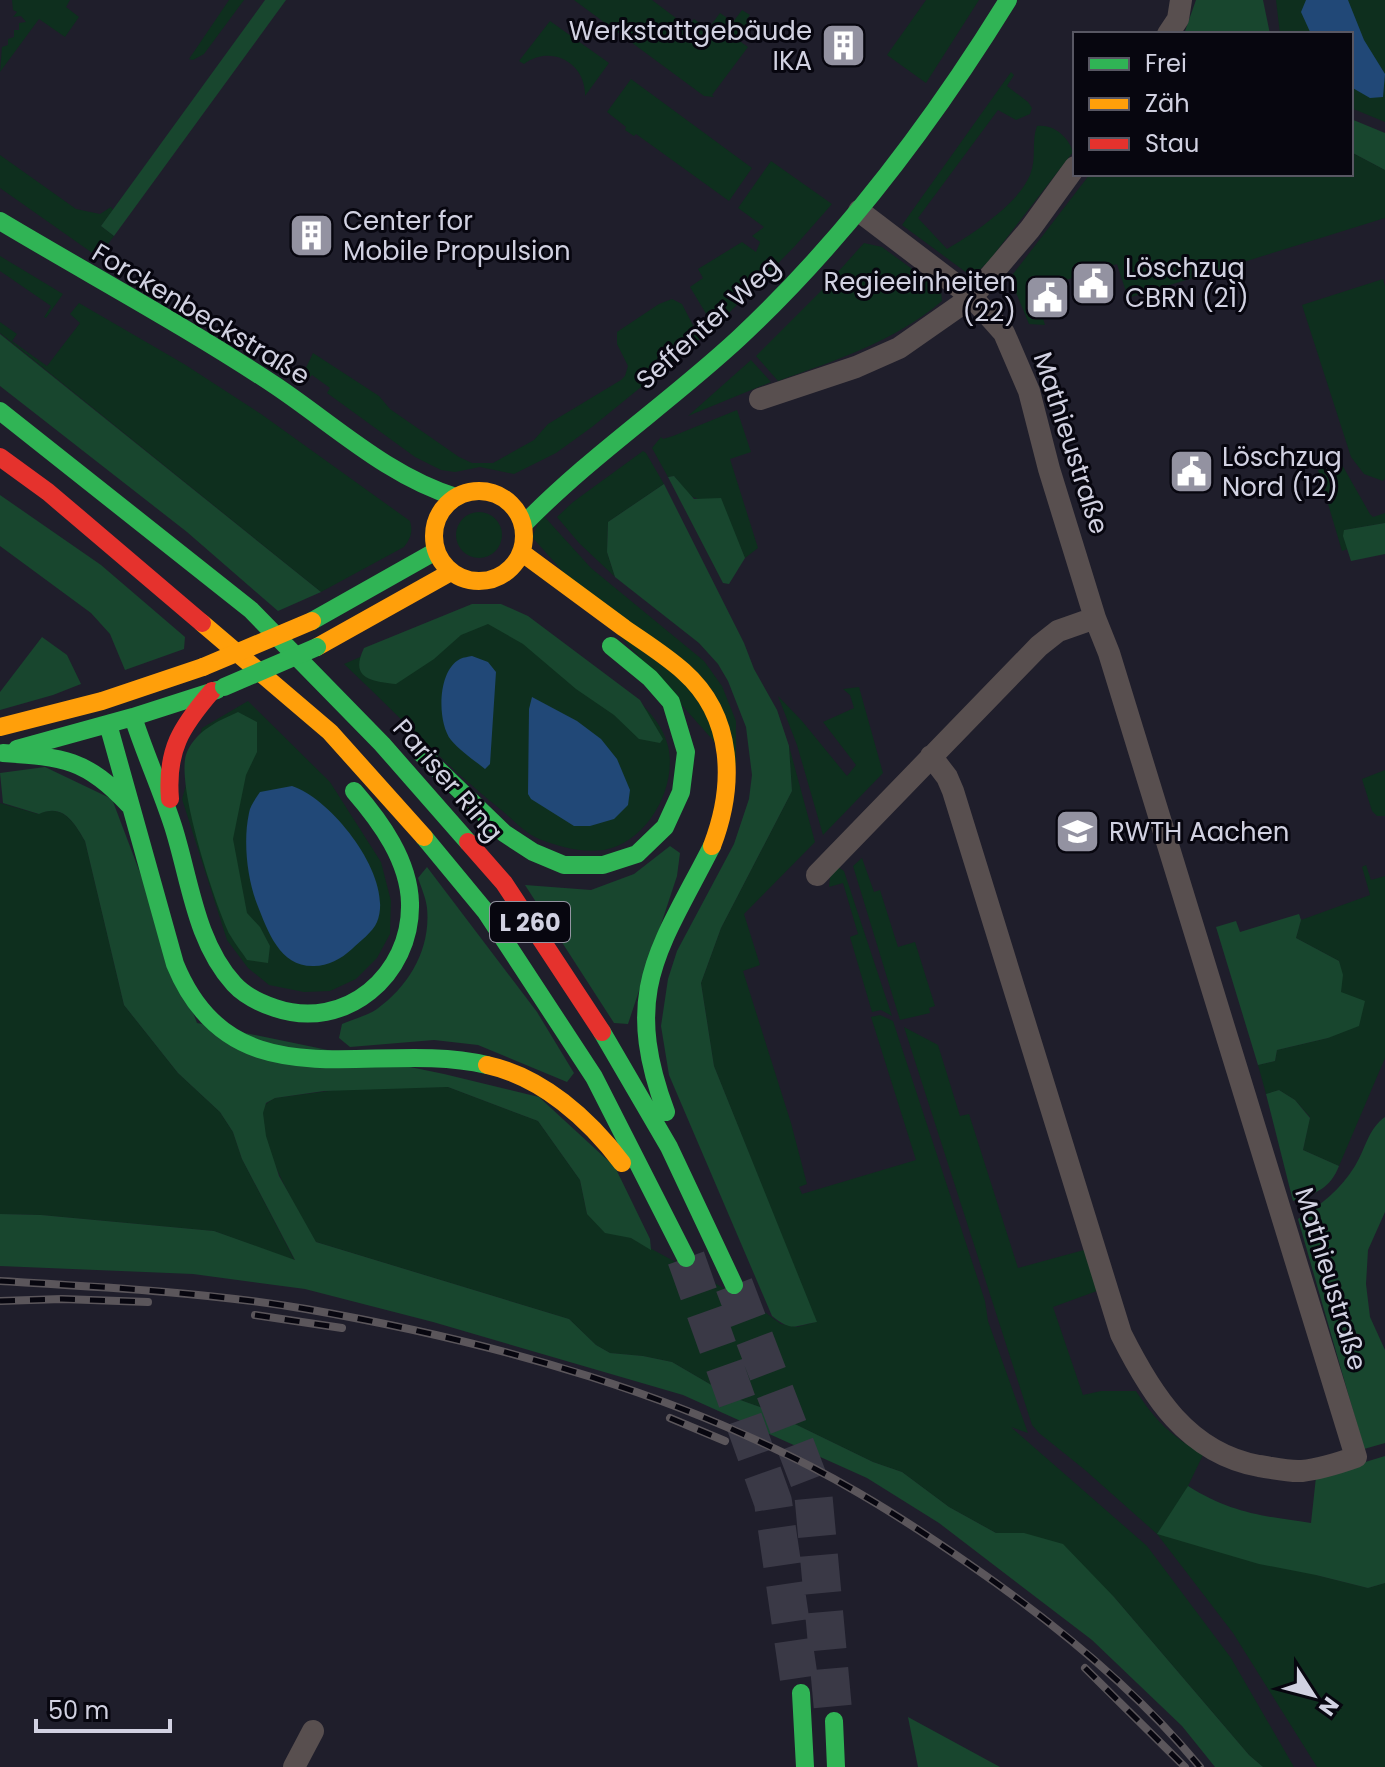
<svg xmlns="http://www.w3.org/2000/svg" width="1385" height="1767" viewBox="0 0 1385 1767" font-family="Poppins,sans-serif">
<rect width="100%" height="100%" fill="#1f1e2b"/>
<path fill="#0e2f1e" d="M12,0H70L66,7L79,17L65,37L39,19L0,72L2,47L8,45V39L14,37V30H19V23L26,22L21,16L13,17L17,12L13,10Z
M229,0H244L204,54L193,60L189,59Z
M574,0H652L688,27L694,19L708,29L720,13L733,22L742,10L750,15L746,21L750,23L738,40L748,47L712,95L714,97L704,96Z
M926,0H979L926,83L887,55Z
M1276,0H1385V122L1351,108V34H1280Z
M550,21L609,63L585,96C586,62 550,44 524,64L519,61Z
M1011,72L1014,75L1007,86L1028,102L1032,108L1030,114L1016,120L998,110L918,218L947,249C974,233 1018,204 1030,175C1037,158 1031,142 1037,126C1053,124 1068,136 1073,152L988,262L976,273H967L902,225Z
M631,79L752,168L729,201L636,134L634,136L625,130L626,127L607,112Z
M1351,152L1385,170V218L1128,298L1117,264L1034,290L1045,325L1029,324L1010,278L1090,174H1351Z
M0,155L76,209L100,214L111,207L113,210L101,226L114,236L98,257L0,188Z
M771,161L832,204L795,246L719,323L708,317L690,287L703,278L698,269L742,242L756,252L760,242L752,236L764,227L738,208Z
M864,243L882,247L941,290L942,301C894,342 836,360 778,381L756,356L820,292Z
M0,256L63,294L46,318L44,317L51,306L0,271Z
M1383,279L1385,286V478L1383,481L1364,474L1351,457L1302,305Z
M672,299L682,304L700,339L592,427L556,453L514,474L480,467L455,472L441,470L415,457L327,393L330,388L312,375L308,379L306,378L305,370L313,353L379,396L390,409L459,457L472,463H493L534,440L548,424L621,380L625,376L628,366L617,344V332L659,304Z
M79,303L184,364L261,414L410,521C413,532 411,538 404,547L321,592L0,333V322L17,334L12,341L47,366L80,323L70,314Z
M751,360L771,382L688,416Z
M737,410L751,452L730,459L758,548L745,558L736,537L701,500L690,496L674,476L668,477L652,448L661,437L663,439L673,436Z
M643,451L646,453L664,484L608,522L607,552L615,577L579,543L557,517L573,502Z
M1341,463L1370,514L1373,517L1385,513V523L1344,530L1348,549L1342,551L1318,470Z
M456 535a23 23 0 1 1 46 0a23 23 0 1 1-46 0Z
M542,514L591,568L704,661L722,686L736,721V766L532,537Z
M480,605L638,701C652,714 663,727 668,746C678,787 647,843 604,850C580,853 560,847 539,839C525,833 512,819 500,809C445,765 395,712 344,664Z
M859,687L883,773L823,835L797,745L778,696L802,721L847,776L856,765L823,722L854,708L850,695L843,689Z
M248,701L330,782L381,862L391,901L390,934L377,958L356,979L330,991L304,992L269,985L248,968L227,940L182,799L202,728Z
M789,746L815,842L744,914L760,965L743,971L791,1123L807,1184L799,1187L802,1194L916,1160L871,1017L880,1015L893,1021L985,1301L988,1321L1028,1433L1011,1427L1147,1546L1231,1658L1294,1767H1263L1249,1755L1114,1597L1024,1533H996L949,1507L902,1472L873,1462L760,1407L732,1397L672,1362L643,1356L610,1353L596,1345L569,1319L316,1242C302,1218 249,1131 265,1105C268,1102 271,1100 275,1098L351,1088L448,1087L538,1121L580,1180L587,1214L755,1305L781,1324L797,1327L816,1322L714,1066L701,983L721,928L792,791Z
M1385,770V816H1377L1372,811L1362,779Z
M0,803L38,814C63,803 74,822 85,841L124,1005L178,1073L220,1112L233,1132L242,1159L295,1261L214,1231L41,1215L0,1214Z
M862,858L874,892L880,890L898,947L915,942L935,1006L929,1008L930,1013L900,1020L853,866Z
M1366,865L1371,880L1385,876V1058L1339,1166L1303,1150L1310,1117L1295,1100L1279,1090L1266,1094L1258,1065L1275,1061L1277,1050L1328,1038C1335,1012 1346,987 1339,961L1296,938L1301,920L1370,895L1362,867Z
M836,866L844,871L892,1016L881,1010L872,1012L850,937L858,934L843,883L829,887L830,878Z
M904,1027L938,1045L960,1116L969,1114L1018,1268L1084,1250L1097,1291L1053,1307L1083,1395L1101,1391H1136C1157,1423 1170,1434 1203,1455L1188,1486L1316,1575L1368,1588L1385,1583V1767H1317L1233,1633L1157,1534L1085,1470L1039,1433L1032,1425Z"/>
<path fill="#18462e" d="M265,0H286L114,236L101,226Z
M1196,0H1263L1270,34H1184Z
M1351,119L1385,133V170L1351,152Z
M0,334L321,592L278,611L187,532L0,386Z
M674,476L694,499L721,498L745,558L729,584L723,583L668,477Z
M664,484L744,643L754,669L777,710L789,746L792,791L721,928L701,983L714,1066L817,1322C794,1326 792,1332 772,1316L669,1075L661,1026L668,979L677,951L734,844L749,799L752,775L746,727L728,681L718,664L699,643L615,577L607,552L608,522Z
M0,495L101,565L185,637L184,649L125,670L110,634L91,613L0,546Z
M1385,523V554L1351,561L1343,536L1344,530Z
M472,604H501L528,616L640,700L663,739L660,743L639,739L614,715L576,689L523,644L488,624L461,635L434,659L396,684C372,681 349,679 364,648Z
M42,637L67,655L81,684L53,695L0,710V692Z
M238,712L257,722V752L246,775L233,839L247,913L260,927L270,946L268,963L247,960C242,952 235,944 230,935C215,905 174,780 187,752C197,730 218,721 238,712Z
M45,767L112,799L197,1023L444,1074L539,1097L615,1167L650,1239L651,1250L631,1238L605,1233L587,1214L580,1180L538,1121L448,1087L324,1091L275,1098L266,1103L263,1113L266,1136L279,1176L316,1242L569,1319L596,1345L610,1353L643,1356L672,1362L732,1397L760,1407L873,1462L902,1472L949,1507L996,1533H1024L1063,1544L1114,1597L1249,1755L1263,1767H1215L1182,1726L1092,1640L939,1523L867,1478L683,1395L433,1322L305,1289L193,1274L0,1266V1214L41,1215L214,1231L295,1260L242,1159L233,1132L220,1112L178,1073L124,1005L85,841C74,822 63,803 39,814L3,803L0,773Z
M670,846L680,853L677,876L628,1024L614,1023L525,885L591,890L634,874Z
M427,867L537,1012L574,1073L567,1082L478,1045L434,1040L350,1047L339,1038L342,1024C353,1019 367,1016 377,1009C409,986 431,949 427,908C426,898 421,887 418,878Z
M1299,914L1301,920L1296,938L1339,961L1343,975L1341,992L1365,1001L1359,1026L1328,1038L1277,1050L1275,1061L1258,1065L1216,927L1236,921L1240,932Z
M1279,1090L1295,1100L1310,1118L1303,1150L1339,1166C1330,1189 1316,1193 1293,1201L1266,1094Z
M1385,1117V1212L1368,1250L1366,1284L1370,1317L1385,1350V1443L1364,1449L1298,1219C1321,1205 1341,1189 1355,1166C1366,1148 1368,1129 1385,1117Z
M1385,1456V1583L1368,1588L1316,1575L1259,1564L1157,1534L1188,1486C1231,1513 1262,1516 1311,1523L1316,1477Z
M908,1717L1000,1767H918Z"/>
<path fill="#214877" d="M1306,0H1348L1364,40L1385,74L1383,97L1370,98L1351,87V34H1311L1301,12Z
M472,656L488,662L496,672L490,764L485,769C474,760 460,751 451,740C437,722 437,671 460,659C464,657 468,657 472,656Z
M532,697L577,721L601,739L617,759L630,790L628,805L614,819L590,826H574L531,799L528,794L529,709Z
M292,786C332,799 395,878 377,922C373,932 359,942 352,949C341,959 328,966 314,966C280,967 268,932 257,904C247,878 243,841 249,813C250,806 256,798 260,792Z"/>
<g fill="none" stroke-linecap="round" stroke-linejoin="round">
<path stroke="#3a3946" stroke-width="38" stroke-dasharray="38 19" stroke-linecap="butt" d="M686,1258L773,1502L801,1693
M734,1285L813,1491L834,1721"/>
<path stroke="#584f4f" stroke-width="22" d="M1168,34L1178,19L1181,0
M859,211L972,297L1004,333L1029,391L1049,469L1095,618L1109,653L1356,1457C1339,1463 1321,1469 1302,1471C1288,1472 1273,1468 1259,1466C1187,1453 1151,1394 1121,1334L953,791L947,777L931,756
M760,399L856,367L899,348L972,297L1030,229L1075,167
M817,875L1039,646L1058,631L1095,618
M294,1767L313,1731"/>
<path stroke="#30b455" stroke-width="18" d="M0,221C92,276 187,327 276,386C334,425 388,476 456,497
M0,411L251,610L382,744L468,842
M523,525C590,456 669,403 739,338C845,239 932,123 1008,0
M312,621L436,551
M133,717C145,754 161,789 173,826C190,879 195,941 234,984C245,996 260,1003 275,1008C345,1032 412,975 410,903C409,861 381,822 354,791
M108,724L175,964C234,1108 372,1038 487,1065
M17,749L133,717L217,690
M3,753C63,757 87,759 129,805
M421,753L504,833L533,852L564,865H603L637,854L665,827L681,792L686,752L671,702L650,678L611,646
M424,837L486,912L594,1077L686,1258
M602,1032L669,1147L734,1285
M666,1112C621,991 659,950 712,846
M801,1693L805,1767
M834,1721L836,1767"/>
<path stroke="#ff9f0a" stroke-width="18" d="M434 536a45 45 0 1 1 90 0a45 45 0 1 1-90 0Z
M521,552C555,577 590,603 624,628C644,642 665,655 683,671C735,717 735,786 712,846
M202,623L330,732L424,837
M317,647L451,572
M0,727L102,701L203,667
M487,1065C542,1077 589,1119 622,1163"/>
<path stroke="#e5322d" stroke-width="18" d="M0,457L48,492L202,623
M170,799C166,750 181,727 212,691
M468,842L504,883L602,1032"/>
<defs>
<path id="rail" d="M0,1281C102,1287 205,1292 306,1309C495,1342 690,1395 857,1492C895,1514 933,1539 969,1564C1053,1622 1135,1688 1200,1767
M0,1301L62,1299L148,1302
M255,1315L342,1328
M670,1418L725,1441
M1085,1668L1185,1767"/>
</defs>
<use href="#rail" stroke="#5b565b" stroke-width="8"/>
<use href="#rail" stroke="#07060f" stroke-width="5" stroke-dasharray="15" stroke-linecap="butt"/>
<path stroke="#30b455" stroke-width="18" d="M224,687L317,647"/>
<path stroke="#ff9f0a" stroke-width="18" d="M203,667L312,621"/>
</g>
<defs>
<symbol id="building-square" viewBox="-11 -11 22 22"><rect x="-9" y="-9" width="18" height="18" rx="4" fill="#9392a1" stroke="#07060f"/><path d="M-4-6H4V6H1V3H-1V6H-4ZM-2.5-4.3h1.7v1.8h-1.7ZM.8-4.3h1.7v1.8H.8ZM-2.5-1h1.7V.8h-1.7ZM.8-1h1.7V.8H.8Z" fill="#fff"/></symbol>
<symbol id="civic-square" viewBox="-11 -11 22 22"><rect x="-9" y="-9" width="18" height="18" rx="4" fill="#9392a1" stroke="#07060f"/><path d="M-.6-6.5H3V-4.5H.6V-3L4-1V1h2V6H-6V1h2V-1L-.6-3ZM-1.2 2.5V6h2.4V2.5Z" fill="#fff"/></symbol>
<symbol id="university-square" viewBox="-11 -11 22 22"><rect x="-9" y="-9" width="18" height="18" rx="4" fill="#9392a1" stroke="#07060f"/><path d="M0-5L7-2L0 1L-7-2ZM-4 1L0 2.5L4 1V4Q0 6-4 4Z" fill="#fff"/></symbol>
</defs>
<g fill-rule="evenodd">
<use href="#building-square" x="818" y="20" width="51" height="51"/>
<use href="#building-square" x="286" y="210" width="51" height="51"/>
<use href="#civic-square" x="1068" y="258" width="51" height="51"/>
<use href="#civic-square" x="1022" y="272" width="51" height="51"/>
<use href="#civic-square" x="1166" y="446" width="51" height="51"/>
<use href="#university-square" x="1052" y="806" width="51" height="51"/>
</g>
<g text-anchor="middle" dominant-baseline="central" stroke-width="6" stroke-linejoin="round" paint-order="stroke">
<rect fill="#07060f" stroke="#9494a2" stroke-width="2" x="490" y="902" width="80" height="40" rx="6"/>
<g font-size="24" font-weight="bold" fill="#d1d1e1">
<text x="530" y="922">L 260</text>
</g>
<g font-size="26" fill="#d1d1e1" stroke="#07060f" text-anchor="start">
<text x="812" y="31" text-anchor="end">Werkstattgebäude<tspan x="812" dy="30">IKA</tspan></text>
<text x="343" y="221">Center for<tspan x="343" dy="30">Mobile Propulsion</tspan></text>
<text x="1125" y="268">Löschzug<tspan x="1125" dy="30">CBRN (21)</tspan></text>
<text x="1016" y="282" text-anchor="end">Regieeinheiten<tspan x="1016" dy="30">(22)</tspan></text>
<text x="1222" y="457">Löschzug<tspan x="1222" dy="30">Nord (12)</tspan></text>
<text x="1109" y="832">RWTH Aachen</text>
</g>
<g font-size="26" fill="#d1d1e1" stroke="#07060f">
<text transform="translate(201 314) rotate(31)">Forckenbeckstraße</text>
<text transform="translate(708 323) rotate(-42)">Seffenter Weg</text>
<text transform="translate(1071 443) rotate(72)">Mathieustraße</text>
<text transform="translate(448 780) rotate(49)">Pariser Ring</text>
<text transform="translate(1331 1279) rotate(73)">Mathieustraße</text>
</g>
</g>
<rect x="1073" y="32" width="280" height="144" fill="#07060f" stroke="#585763" stroke-width="2"/>
<rect x="1089" y="58" width="40" height="12" fill="#30b455" stroke="#585763" stroke-width="2"/>
<text x="1145" y="72" font-size="24" fill="#d1d1e1">Frei</text>
<rect x="1089" y="98" width="40" height="12" fill="#ff9f0a" stroke="#585763" stroke-width="2"/>
<text x="1145" y="112" font-size="24" fill="#d1d1e1">Zäh</text>
<rect x="1089" y="138" width="40" height="12" fill="#e5322d" stroke="#585763" stroke-width="2"/>
<text x="1145" y="152" font-size="24" fill="#d1d1e1">Stau</text>
<g transform="translate(1313 1695) rotate(126)" stroke="#07060f" stroke-width="6" paint-order="stroke">
<path d="M0-6L14 30L0 20L-14 30Z" fill="#d1d1e1"/>
<text y="-12" font-size="22" font-weight="bold" text-anchor="middle" fill="#d1d1e1">N</text>
</g>
<path d="M36 1719v12h134v-12" fill="none" stroke="#d1d1e1" stroke-width="4"/>
<text x="48" y="1719" font-size="24" fill="#d1d1e1" stroke="#07060f" stroke-width="6" paint-order="stroke">50 m</text>
</svg>
